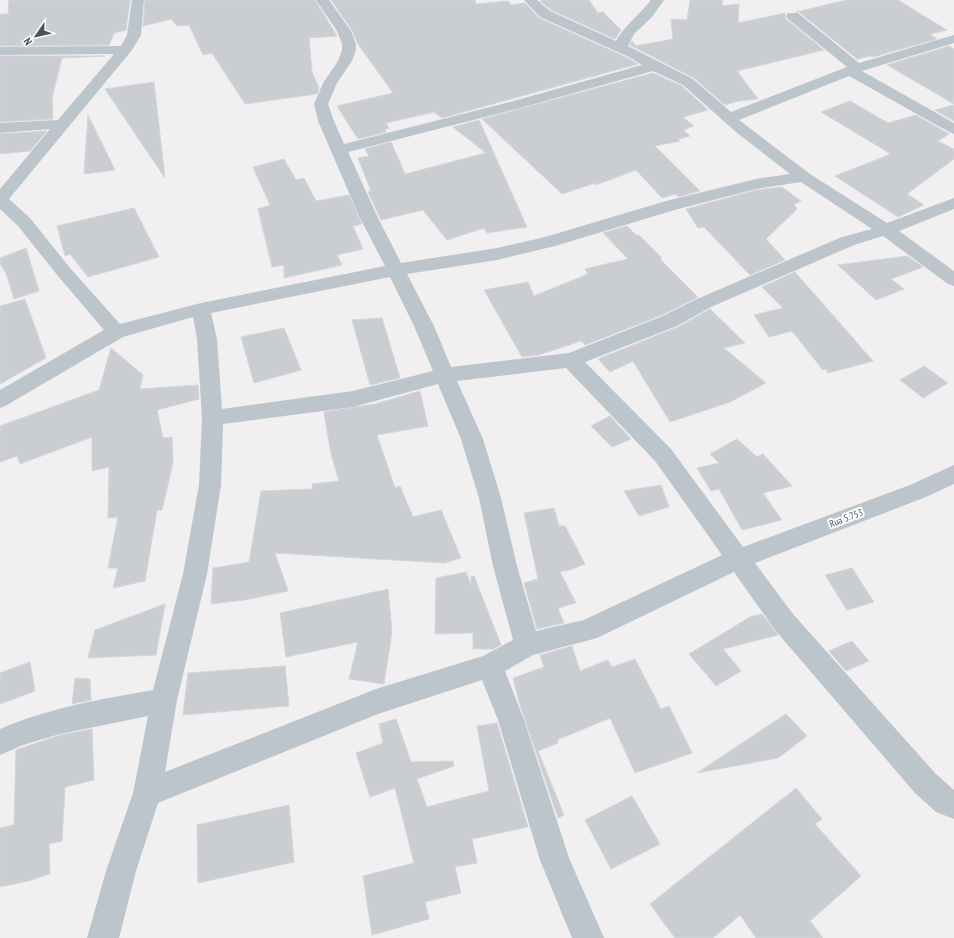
<svg xmlns="http://www.w3.org/2000/svg" width="954" height="938" viewBox="0 0 954 938" font-family="'PT Sans Narrow',sans-serif">
<rect width="100%" height="100%" fill="#f2eff0"/>
<path fill="#cacdd2" stroke="#d4d6db" d="M9,0H130L126,30L114,33L109,45L0,46V14H8Z
M145,0H315L337,36L309,38L312,72L319,88L317,94L245,104L212,53L203,55L189,25L177,26L171,19L143,26Z
M331,0H475L476,4L508,1L511,5L525,3L539,18L628,58L638,64L442,118L434,112L386,123L389,128L385,129L386,132L358,139L337,106L393,93L358,44L352,30Z
M545,0H589L598,13L603,12L621,30L615,39L551,10L540,1Z
M690,0H723L722,6L739,4L738,23L785,13V17L787,20L824,50L737,71L758,99L738,101L725,105L694,78L630,45L632,41L636,46L673,39L671,19L687,20Z
M847,0H898L947,30L930,34L937,39L873,57L870,56L857,59L799,12H796Z
M949,46L954,49V104L887,65Z
M0,56H105L62,58L52,98L53,119L0,122Z
M653,73L682,86L708,110L683,117L694,126L683,130L690,136L678,139L680,141L655,146L700,191L678,197L676,194L662,198L636,170L596,185L595,183L562,194L482,119Z
M154,82L165,178L105,89Z
M850,101L888,123L916,115L949,134L938,141L954,149V159L907,194L924,205L898,217L835,176L891,154L821,112Z
M954,105V121L935,110Z
M88,115L115,170L84,174Z
M479,120L527,227L487,233L484,228L447,240L423,210L381,220L368,192L371,191L358,158L369,156L365,149L391,142L405,174L486,153L453,127Z
M47,131L30,151L0,154V134Z
M284,159L296,180L304,178L316,201L349,195L362,224L353,226L363,249L337,255L342,265L284,278V265L272,267L258,209L270,205L253,167Z
M782,187L801,201L794,204L797,209L766,239L785,260L750,275L704,227L698,228L686,209L756,190Z
M134,208L159,257L88,277L70,254L65,256L57,226Z
M627,226L636,235H639L662,258L660,259L698,297L662,315L585,345L581,341L539,355L522,357L484,290L528,282L534,296L588,274L585,269L628,259L603,233Z
M26,248L39,291L14,299L6,273L0,264V258Z
M907,256L923,267L891,279L904,289L876,300L838,265Z
M795,272L873,361L828,373L826,369L823,370L792,331L769,337L754,315L783,308L762,287Z
M25,299L46,358L0,384V306Z
M710,309L745,343L724,348L766,383L730,402L670,422L633,361L610,372L598,359L678,327Z
M382,318L400,378L370,385L352,320Z
M284,328L301,370L254,383L241,337Z
M111,348L143,375L140,389L198,385L199,399L157,410L163,438L172,437L173,463L162,510H157L145,581L113,588L118,568H108L118,517L108,518L109,467L92,471V437L20,464L17,456L0,462V426L99,390Z
M924,366L948,383L923,398L900,380Z
M420,391L428,426L377,435L395,488L400,486L413,517L441,510L461,558L444,563L275,553L288,591L245,600L211,604L213,568L249,562L261,491L313,489L312,484L339,481L331,454L324,412L375,404Z
M610,416L631,439L612,447L591,426Z
M737,439L757,457L763,454L792,486L763,493L782,520L742,530L719,489L711,491L697,468L719,463L710,454Z
M661,485L669,507L639,516L624,491Z
M554,508L559,526H565L585,564L570,570L560,572L576,603L558,608L564,623L537,629L524,583L538,579L524,513Z
M852,568L874,602L847,610L825,575Z
M466,572L471,585V577L474,576L501,645L493,649H473V633L435,634L436,578Z
M388,589L392,632L384,684L349,679L358,642L286,657L280,613Z
M165,604L156,655L88,658L95,630Z
M762,614L778,635L723,649L741,671L716,686L689,654L750,617Z
M852,641L869,661L846,671L829,651Z
M572,646L580,671L608,660L612,667L635,659L661,709L669,706L692,753L635,773L610,718L557,740L558,743L538,751L564,815L558,818L520,705L513,678L544,667L540,655Z
M30,662L35,691L0,704V673Z
M285,666L289,706L183,715L188,673Z
M75,678L90,679L91,700L72,704Z
M786,714L807,736L778,758L697,773Z
M396,719L411,762L453,761L454,766L417,779L427,807L489,791L477,726L497,723L528,827L472,839L477,863L455,867L461,893L425,902L429,919L372,935L363,876L414,863L395,788L370,797L356,753L383,743L379,724Z
M92,729L94,780L65,787L62,841L49,844L50,874L28,881L0,887V828L14,825L16,750L60,735Z
M796,788L822,819L815,824L861,876L810,921L823,938H756L740,915L713,938H675L650,904Z
M632,796L660,844L611,869L585,820Z
M289,805L294,862L198,883L197,825Z"/>
<g fill="none" stroke-linecap="round" stroke-linejoin="round">
<path fill="#bcc5cc" fill-rule="evenodd" d="M132,0H144L141,35L132,50L9,199L30,218L70,268L120,324L201,303L385,266L360,218L318,121L314,104L323,83L338,61L342,50V44L337,31L316,0H329L351,31L356,44V50L352,61L337,83L328,104L334,121L344,144L510,102L642,65L629,57L540,17L524,0H537L550,11L616,41C625,25 640,14 651,0H664L652,17L634,34L628,46L693,79L731,112L847,67L788,19L786,16L788,13H798L859,63L954,35V43L862,71L954,123V134L949,132L849,76L739,120L810,174L887,223L954,198V209L899,231L954,271V286L948,284L883,236L854,245L711,307L677,326L585,362L671,449L743,547L910,485L954,465V484L926,497L755,563L793,614L935,773L954,790V819L936,812L915,793L775,630L734,572L597,638L533,655L505,671L524,720L569,858L604,938H572L540,860L498,720L482,680L378,714L158,803L136,871L119,938H87L106,871L133,793L148,716L60,734L23,745L0,755V729C49,708 101,699 153,690L183,574L199,485L202,418L197,339L193,317L123,337L7,405L0,408V390L104,330L58,276L18,226L0,209V189L50,129L0,133V123L58,120L114,54L0,55V47L121,46L127,35ZM653,71L683,85L736,132L790,174L756,179L666,201L545,237L497,248L401,263L378,218L348,152L520,108ZM801,182L872,229L842,237L697,299L663,316L569,353L451,367L434,326L407,274L497,260L555,246L678,209L756,189ZM390,277L414,326L433,371L353,391L222,409L217,339L211,313ZM566,368L655,461L722,555L584,620L536,631L517,566L501,498L483,439L457,381ZM438,384L461,439L479,498L493,566L513,640L483,656L376,689L165,772L177,700L207,574L221,485L223,424L353,407Z"/>
</g>
<g text-anchor="middle" dominant-baseline="central" stroke-width="4" stroke-linejoin="round" paint-order="stroke">
<g font-size="10" fill="#48545c" stroke="#fff">
<text transform="translate(846 518) rotate(-21)">Rua 5.753</text>
</g>
</g>
<g transform="translate(36 36) rotate(236)" stroke="#ffffff" stroke-width="3" paint-order="stroke">
<path d="M0-3L7 15L0 10L-7 15Z" fill="#48545c"/>
<text y="-6" font-size="11" font-weight="bold" text-anchor="middle" fill="#48545c">N</text>
</g>
</svg>
